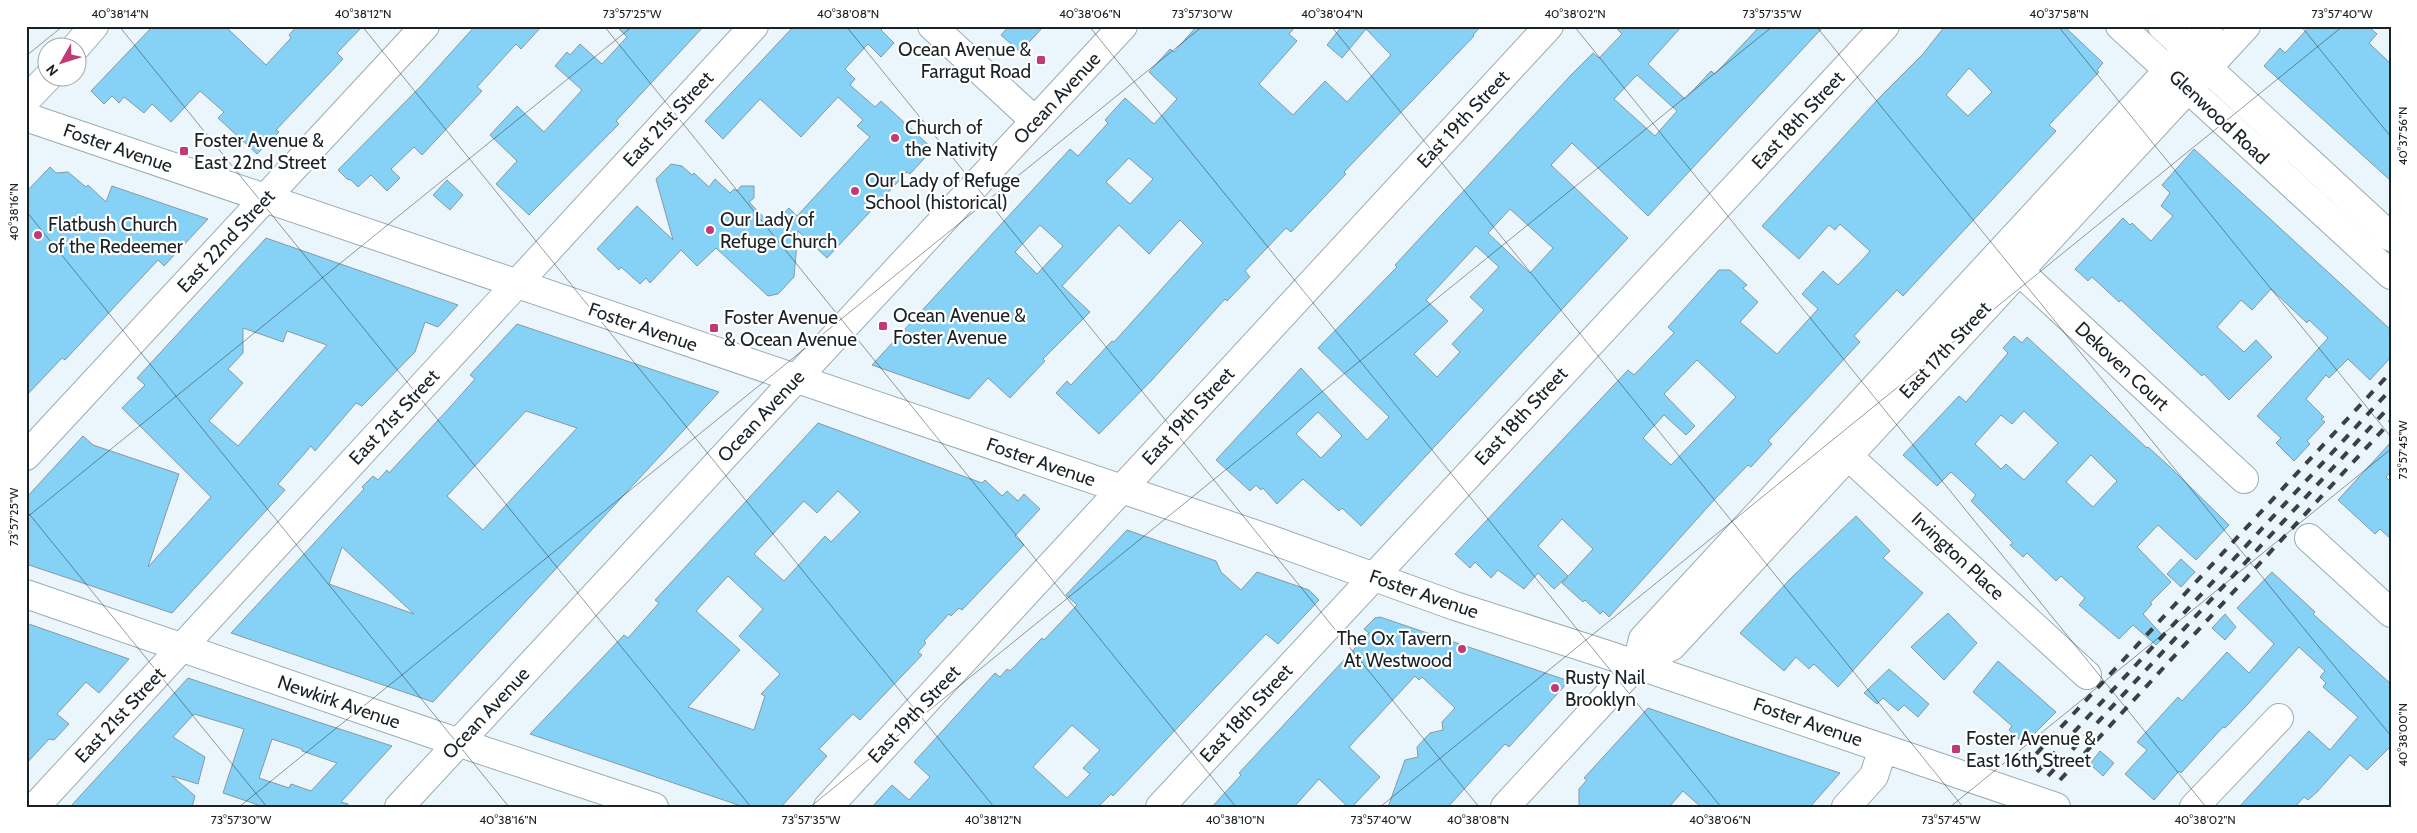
<svg xmlns="http://www.w3.org/2000/svg" width="2417" height="833" viewBox="0 0 2417 833" font-family="Cabin,sans-serif">
<rect width="100%" height="100%" fill="#ebf6fc"/>
<path fill="#85d2f6" stroke="#8799a2" fill-rule="evenodd" d="M153,26H225L266,65L291,38L289,35L297,26H363L337,53L343,59L276,130L279,132L257,154L218,118L224,112L200,91L171,122L152,104L144,113L124,97L119,103L112,96L104,104L91,91Z
M475,26H542L521,49L516,44L477,87L482,91L422,155L414,147L391,169L400,178L387,191L371,175L358,187L351,180L347,179L338,170L421,86Z
M616,26H704L616,121L619,124L529,215L496,184L517,161L490,135L517,106L544,132L582,90L555,66L567,52L570,55L580,44L602,64L627,37Z
M794,26H885L881,30L894,43L881,57L868,44L845,69L855,79L850,85L875,107L881,101L933,149L910,174L907,172L827,258L798,231L794,277L778,294L768,296L716,248L697,266L681,250L650,283L646,278L640,284L621,267L619,270L597,249L637,206L673,240L656,179L671,164L682,166L692,175L694,173L709,187L715,179L730,193L734,189L737,191L741,186H754V198L749,202L772,226L789,208L797,216L870,137L857,126L863,120L838,97L801,137L760,99L723,139L705,121Z
M1009,26H1044L1020,52L1001,35Z
M1197,26H1296L1289,34L1297,41L1259,84L1293,115L1325,81L1347,102L1391,55L1366,29L1342,58L1327,45L1342,26H1481L1473,35L1474,36L1344,172L1346,174L1291,232L1286,228L1245,271L1250,277L1227,301L1225,299L1152,380L1099,434L1056,393L1067,381L1071,385L1112,341L1114,342L1203,243L1180,220L1149,254L1119,225L1062,286L1090,312L1043,359L1045,361L1010,398L988,378L969,399L872,365L1070,149L1078,156L1108,123L1105,120L1125,98L1154,124L1177,99L1149,72L1170,49L1174,52ZM1129,158L1153,179L1130,204L1106,182ZM1040,225L1063,246L1037,274L1015,252Z
M1614,26H1682L1648,64L1685,99L1711,71L1715,74L1760,26H1824L1648,216L1572,143L1551,165L1628,238L1361,526L1342,508L1339,511L1303,479L1277,504L1263,488L1261,490L1256,485L1250,491L1216,460L1301,368L1367,440L1389,417L1318,348L1397,267L1395,265L1571,75L1593,53L1599,58L1622,34ZM1637,75L1677,111L1655,136L1614,99ZM1510,209L1553,248L1530,273L1488,233ZM1476,246L1499,267L1470,297L1484,310L1452,344L1460,352L1437,377L1414,354L1448,321L1426,300ZM1318,412L1342,436L1321,458L1296,434Z
M1945,26H2064L2103,63L2097,70L2099,72L2049,125L2056,131L1903,296L1897,290L1854,336L1860,342L1768,441L1772,444L1751,467L1748,465L1715,499L1609,617L1603,611L1600,614L1585,600L1583,602L1562,583L1593,549L1562,519L1538,546L1568,576L1554,589L1538,573L1524,589L1498,570L1491,578L1475,562L1470,568L1455,554L1628,370L1634,375L1674,333L1668,327L1719,270H1730L1747,285L1743,288L1758,302L1740,322L1777,354L1818,309L1802,294L1823,271L1838,285L1864,258L1870,251L1840,224L1835,230L1829,225L1799,259L1762,226L1879,98L1923,54ZM1969,68L1992,92L1968,116L1946,95ZM1697,360L1736,397L1671,465L1643,438L1664,415L1686,435L1695,426L1664,394Z
M2310,26H2368L2377,34L2369,43L2391,64V181L2264,66L2280,48L2285,53Z
M2194,149L2391,330V357L2370,380L2348,359L2329,378L2326,375L2306,399L2324,417L2321,419L2325,422L2307,441L2310,444L2294,461L2276,443L2281,438L2257,416L2328,338L2309,320L2307,323L2271,289L2252,310L2241,300L2217,327L2244,352L2256,340L2272,357L2229,400L2204,374L2202,376L2121,300L2119,302L2092,277L2088,281L2075,269L2123,218L2130,225L2132,223L2151,241L2173,216L2161,206L2170,193L2162,185Z
M50,167L56,173L68,172L86,187L88,185L106,202L112,186L208,219L164,266L158,260L65,360L62,358L26,396V192Z
M447,180L463,195L450,210L433,195Z
M266,238L458,305L438,327L425,322L415,352L362,406L356,403L315,451L311,446L278,484L285,490L172,613L26,564V498L83,436L93,445L179,474L148,567L211,497L122,408L145,385L137,378ZM243,328L283,342L287,331L327,345L238,446L209,421L243,383L228,369L243,353Z
M517,324L719,392L433,702L231,633L364,489L362,487L373,476L378,480L387,470L389,473L452,405L475,379L470,375ZM526,411L577,428L483,530L447,496ZM342,547L414,614L329,584Z
M2014,336L2022,343L2027,337L2147,448L2148,447L2169,466L2229,525L2196,560L2158,525L2137,547L2171,582L2150,603L2152,604L2143,614L2164,637L2156,645L2133,625L2119,639L2079,605L2085,598L2061,576L2056,581L2027,553L2023,557L2010,545L2013,543L1971,501L1976,495L1951,472L1937,486L1903,455L1959,396L1966,402L2008,353L2003,348ZM2024,411L2058,443L2024,480L2006,464L2001,469L1975,444L2001,415L2012,424ZM2091,455L2117,481L2093,507L2066,482Z
M818,423L982,483L985,480L1002,496L1007,491L1018,501L1024,494L1040,509L1015,536L1024,545L962,610L959,608L951,616L949,614L924,641L926,643L918,652L922,655L860,720L853,714L819,749L827,756L781,807H744L530,734L624,635L628,638L659,603L655,600ZM838,491L860,512L831,542L825,536L784,581L754,554L804,501L817,513ZM728,576L763,609L739,636L780,674L761,694L765,696L754,730L688,707L740,650L696,611Z
M2391,442V472L2386,477L2391,482V539L2380,529L2375,534L2338,500Z
M1856,516L1890,551L1883,558L1923,593L1838,687L1814,664L1809,669L1796,657L1784,671L1740,633L1791,578Z
M1127,530L1216,561L1221,572L1241,590L1257,572L1309,590L1319,600L1278,644L1266,634L1113,796L1111,794L1098,807H872L892,785L909,800L930,777L914,762L995,673L1000,677L1007,669L1010,671L1042,638L1044,640L1077,605L1066,595ZM1072,725L1100,750L1083,768L1090,774L1067,798L1033,767Z
M2181,559L2195,572L2181,587L2167,574Z
M2272,572L2315,612L2313,614L2391,684V746L2367,770L2350,755L2317,792L2308,800L2304,797L2295,807H2239L2309,731L2330,750L2358,717L2323,687L2326,683L2320,677L2325,671L2299,647L2248,704L2225,728L2223,727L2181,773L2179,771L2154,800L2125,774L2147,750L2137,742L2178,697L2182,701L2227,652L2249,673L2274,644L2237,608Z
M1948,613L1977,643L1944,680L1911,647Z
M2225,614L2236,627L2225,640L2212,628Z
M1380,617L1569,681L1509,747L1505,744L1448,807H1388L1405,760L1418,757L1417,747L1430,733L1443,730L1442,722L1455,708L1422,677L1419,680L1415,676L1349,747L1380,777L1352,807H1348L1319,779L1294,807H1212L1241,775L1239,773L1369,633L1364,629L1375,618Z
M26,623L129,659L99,693L86,682L57,714L69,724L54,740L49,739L26,764Z
M1998,661L2056,712L2024,744L2009,730L2012,726L1973,692Z
M1889,669L1929,704L1918,717L1904,705L1898,711L1883,698L1877,704L1864,693Z
M188,678L312,720L392,746L341,802L348,804V807H264L223,793L244,729L194,714L173,737L205,757L198,784L172,776L195,796L192,807H70ZM272,739L302,749V751L337,763L311,791L291,784L289,788L259,778Z
M1648,708L1740,740L1840,773L1810,807H1701L1683,791L1669,807H1579V789L1587,780L1584,778Z
M2100,751L2114,763L2103,776L2090,764Z"/>
<g fill="none" stroke-linecap="round" stroke-linejoin="round">
<defs>
<path id="minor" d="M932,26L1035,121
M2120,26L2391,275
M2162,26L2391,237
M75,48L94,26
M26,100L48,77
M26,117L1269,539L1455,606L1608,655L2056,807
M2005,258L2244,479
M1835,444L2087,675
M26,456L425,26
M2309,538L2391,613
M26,594L433,734L654,807
M1637,664L1643,639L2209,26
M35,807L754,26
M828,807L1549,26
M1160,807L1885,26
M1505,807L1637,664L1672,646L2246,26
M1846,807L1874,776L1883,748
M2194,807L2279,718"/>
<path id="major" d="M399,807L1123,26"/>
</defs>
<use href="#minor" stroke="#9aacb6" stroke-width="30"/>
<use href="#major" stroke="#9aacb6" stroke-width="30"/>
<use href="#minor" stroke="#fff" stroke-width="28"/>
<use href="#major" stroke="#fff" stroke-width="28"/>
<path stroke="#3a4146" stroke-width="4" stroke-dasharray="9 9" stroke-linecap="butt" d="M2024,767L2391,372
M2037,772L2391,389
M2048,776L2391,405
M2060,780L2391,421"/>
</g>
<path fill="none" stroke="#1b2226" stroke-width="1" stroke-opacity="0.45" d="M119,26L751,807M362,26L994,807M604,26L1236,807M846,26L1479,807M1089,26L1721,807M1331,26L1963,807M1574,26L2206,807M1816,26L2391,736M2058,26L2391,437M2301,26L2391,137M26,56L63,26M26,211L509,807M26,510L267,807M26,518L633,26M239,807L1203,26M810,807L1773,26M1380,807L2343,26M1950,807L2391,449"/>
<g fill="#c13a78" stroke="#fff" stroke-width="2">
<rect x="1036" y="55" width="10" height="10" rx="2.5"/>
<circle cx="895" cy="138" r="5"/>
<rect x="179" y="146" width="10" height="10" rx="2.5"/>
<circle cx="855" cy="191" r="5"/>
<circle cx="710" cy="230" r="5"/>
<circle cx="38" cy="235" r="5"/>
<rect x="878" y="321" width="10" height="10" rx="2.5"/>
<rect x="709" y="323" width="10" height="10" rx="2.5"/>
<circle cx="1462" cy="649" r="5"/>
<circle cx="1555" cy="688" r="5"/>
<rect x="1951" y="744" width="10" height="10" rx="2.5"/>
</g>
<g text-anchor="middle" dominant-baseline="central" stroke-width="4.5" stroke-linejoin="round" paint-order="stroke">
<g font-size="19" fill="#1b2226" stroke="#fff" text-anchor="start">
<text x="1031" y="49" text-anchor="end">Ocean Avenue &amp;<tspan x="1031" dy="22">Farragut Road</tspan></text>
<text x="905" y="127">Church of<tspan x="905" dy="22">the Nativity</tspan></text>
<text x="194" y="140">Foster Avenue &amp;<tspan x="194" dy="22">East 22nd Street</tspan></text>
<text x="865" y="180">Our Lady of Refuge<tspan x="865" dy="22">School (historical)</tspan></text>
<text x="720" y="219">Our Lady of<tspan x="720" dy="22">Refuge Church</tspan></text>
<text x="48" y="224">Flatbush Church<tspan x="48" dy="22">of the Redeemer</tspan></text>
<text x="893" y="315">Ocean Avenue &amp;<tspan x="893" dy="22">Foster Avenue</tspan></text>
<text x="724" y="317">Foster Avenue<tspan x="724" dy="22">&amp; Ocean Avenue</tspan></text>
<text x="1452" y="638" text-anchor="end">The Ox Tavern<tspan x="1452" dy="22">At Westwood</tspan></text>
<text x="1565" y="677">Rusty Nail<tspan x="1565" dy="22">Brooklyn</tspan></text>
<text x="1966" y="738">Foster Avenue &amp;<tspan x="1966" dy="22">East 16th Street</tspan></text>
</g>
<g font-size="19" fill="#1b2226" stroke="#fff">
<text transform="translate(1057 98) rotate(-47)">Ocean Avenue</text>
<text transform="translate(2219 117) rotate(43)">Glenwood Road</text>
<text transform="translate(668 119) rotate(-47)">East 21st Street</text>
<text transform="translate(1463 119) rotate(-47)">East 19th Street</text>
<text transform="translate(1798 120) rotate(-47)">East 18th Street</text>
<text transform="translate(118 148) rotate(19)">Foster Avenue</text>
<text transform="translate(226 241) rotate(-47)">East 22nd Street</text>
<text transform="translate(643 327) rotate(19)">Foster Avenue</text>
<text transform="translate(1945 350) rotate(-47)">East 17th Street</text>
<text transform="translate(2122 366) rotate(43)">Dekoven Court</text>
<text transform="translate(761 416) rotate(-47)">Ocean Avenue</text>
<text transform="translate(1188 416) rotate(-47)">East 19th Street</text>
<text transform="translate(1521 416) rotate(-47)">East 18th Street</text>
<text transform="translate(394 417) rotate(-47)">East 21st Street</text>
<text transform="translate(1041 462) rotate(19)">Foster Avenue</text>
<text transform="translate(1958 556) rotate(43)">Irvington Place</text>
<text transform="translate(1424 594) rotate(19)">Foster Avenue</text>
<text transform="translate(339 702) rotate(19)">Newkirk Avenue</text>
<text transform="translate(486 713) rotate(-47)">Ocean Avenue</text>
<text transform="translate(1246 713) rotate(-47)">East 18th Street</text>
<text transform="translate(914 714) rotate(-47)">East 19th Street</text>
<text transform="translate(120 715) rotate(-47)">East 21st Street</text>
<text transform="translate(1808 722) rotate(19)">Foster Avenue</text>
</g>
</g>
<rect width="2417" height="833" fill="none" stroke="#ffffff" stroke-width="55"/>
<g transform="translate(62 62) rotate(231)"><circle r="24" fill="#ffffff" stroke="#a4a7a8"/>
<path d="M0-4L9 19L0 12L-9 19Z" fill="#c13a78"/>
<text y="-8" font-size="14" font-weight="bold" text-anchor="middle" fill="#1b2226">N</text>
</g>
<rect x="28" y="28" width="2362" height="778" fill="none" stroke="#1b2226" stroke-width="2"/>
<g font-size="12" text-anchor="middle" fill="#1b2226">
<text x="120" y="18">40°38'14"N</text>
<text x="363" y="18">40°38'12"N</text>
<text x="632" y="18">73°57'25"W</text>
<text x="848" y="18">40°38'08"N</text>
<text x="1090" y="18">40°38'06"N</text>
<text x="1202" y="18">73°57'30"W</text>
<text x="1332" y="18">40°38'04"N</text>
<text x="1575" y="18">40°38'02"N</text>
<text x="1772" y="18">73°57'35"W</text>
<text x="2059" y="18">40°37'58"N</text>
<text x="2342" y="18">73°57'40"W</text>
<text transform="translate(2403 136) rotate(-90)" y="4">40°37'56"N</text>
<text transform="translate(14 212) rotate(-90)" y="4">40°38'16"N</text>
<text transform="translate(2403 450) rotate(-90)" y="4">73°57'45"W</text>
<text transform="translate(14 517) rotate(-90)" y="4">73°57'25"W</text>
<text transform="translate(2403 735) rotate(-90)" y="4">40°38'00"N</text>
<text x="241" y="824">73°57'30"W</text>
<text x="508" y="824">40°38'16"N</text>
<text x="811" y="824">73°57'35"W</text>
<text x="993" y="824">40°38'12"N</text>
<text x="1235" y="824">40°38'10"N</text>
<text x="1381" y="824">73°57'40"W</text>
<text x="1478" y="824">40°38'08"N</text>
<text x="1720" y="824">40°38'06"N</text>
<text x="1951" y="824">73°57'45"W</text>
<text x="2205" y="824">40°38'02"N</text>
</g>
</svg>
